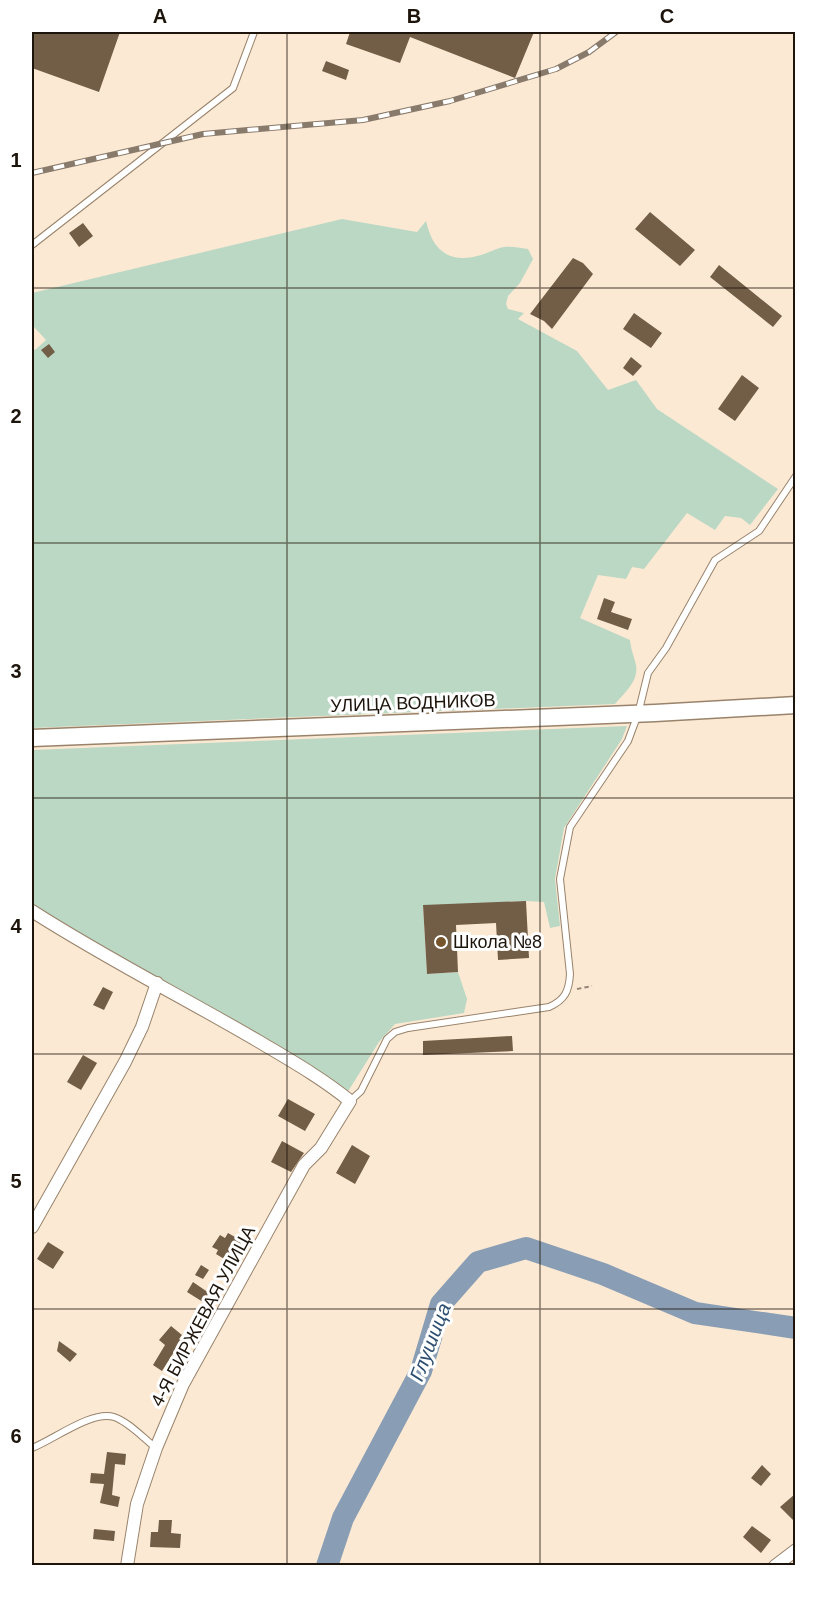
<svg xmlns="http://www.w3.org/2000/svg" width="827" height="1597" viewBox="0 0 827 1597" font-family="Helvetica,sans-serif">
<rect width="100%" height="100%" fill="#fce9d4"/>
<path fill="#bbd8c4" d="M342,219L417,232L426,221C433,252 450,264 481,255C489,253 496,248 504,247C512,246 520,248 528,249L533,259L520,283L508,296L506,304L508,309L524,313L518,319L577,351L608,390L636,380L657,409L778,489L750,525L741,518L725,516L715,530L687,513L644,569L632,567L626,579L598,575L580,618L630,640C631,650 634,656 636,665C639,681 624,693 615,704L32,728V347L35,350L46,340L34,327L32,328V293Z
M627,726L622,739L564,828L555,879L560,926L550,928L544,902L526,901L423,906L427,974L458,972L467,999L464,1013L395,1024L379,1042L347,1093L329,1077L66,927L32,904V750Z"/>
<g fill="none" stroke-linecap="round" stroke-linejoin="round">
<path stroke="#899eb4" stroke-width="22" d="M327,1566L343,1518L421,1371L441,1304L478,1262L526,1248L603,1274L695,1313L796,1328"/>
</g>
<path fill="#725d46" d="M32,32H120L99,92L32,68Z
M350,32H534L515,78L410,37L400,63L346,44Z
M326,61L349,70L346,80L322,71Z
M650,212L695,250L680,266L635,229Z
M83,223L93,236L79,247L69,233Z
M573,258L583,263L593,274L552,329L544,321L530,314Z
M719,265L782,316L773,327L710,277Z
M634,313L662,333L651,348L623,329Z
M49,344L55,352L48,358L41,350Z
M631,357L642,366L633,376L623,368Z
M742,375L759,388L735,421L718,409Z
M604,598L615,602L611,612L632,619L628,630L597,619Z
M526,901L529,958L498,960L496,923L456,925L458,972L427,974L423,905Z
M103,987L113,992L104,1010L93,1005Z
M512,1036L513,1051L423,1055V1041Z
M83,1055L97,1063L81,1090L67,1082Z
M288,1099L315,1114L305,1131L278,1116Z
M282,1141L304,1153L291,1172L271,1162Z
M352,1145L370,1156L355,1184L336,1173Z
M228,1233L242,1241L229,1262L216,1254L218,1250L212,1247L220,1235L225,1238Z
M48,1242L64,1252L53,1269L37,1259Z
M201,1265L209,1270L203,1279L195,1275Z
M193,1282L209,1293L203,1302L187,1292Z
M171,1326L182,1335L179,1339L184,1343L176,1354L174,1352L162,1371L153,1365L165,1345L159,1340Z
M59,1341L77,1354L70,1362L57,1351Z
M107,1452L126,1454L125,1465L115,1464L112,1495L120,1497L118,1507L100,1503L104,1484L90,1483L91,1473L104,1474Z
M762,1465L771,1474L761,1486L751,1478Z
M795,1494V1522L780,1507Z
M159,1520H172L171,1533L181,1534L180,1548L150,1547L151,1532H158Z
M752,1526L771,1540L761,1553L743,1537Z
M94,1529L115,1531L114,1541L93,1539Z"/>
<g fill="none" stroke-linecap="round" stroke-linejoin="round">
<defs>
<path id="lane" d="M32,245L233,88L254,32
M350,1101L361,1091L387,1039L395,1032L408,1028L549,1007C565,1000 569,991 570,974L560,879L570,827L628,741L638,714L648,673L666,648L715,560L759,531L796,476
M32,1448C53,1440 92,1410 114,1417C129,1422 143,1438 156,1448"/>
<path id="street" d="M32,911C105,958 183,997 258,1041C290,1060 322,1078 350,1101L321,1148L304,1165L183,1384L156,1448L137,1504L127,1566
M32,1227L125,1062L142,1027L157,983
M775,1566L796,1550"/>
<path id="secondary" d="M32,738L655,713L796,705"/>
</defs>
<use href="#lane" stroke="#99836b" stroke-width="8"/>
<use href="#street" stroke="#99836b" stroke-width="14"/>
<use href="#secondary" stroke="#99836b" stroke-width="19"/>
<path stroke="#958677" stroke-width="2" stroke-dasharray="4.5 3" stroke-linecap="butt" d="M577,989L592,986"/>
<use href="#lane" stroke="#fff" stroke-width="6"/>
<use href="#street" stroke="#fff" stroke-width="12"/>
<use href="#secondary" stroke="#fff" stroke-width="16"/>
<defs>
<path id="rail" d="M32,173L203,134L363,120L450,101L556,69L589,52L616,32"/>
</defs>
<use href="#rail" stroke="#897b6c" stroke-width="6"/>
<use href="#rail" stroke="#fff" stroke-width="4" stroke-dasharray="11" stroke-linecap="butt"/>
</g>
<path fill="none" stroke="#1d140b" stroke-width="1.5" stroke-opacity="0.55" d="M287,32V1566M540,32V1566M32,288H796M32,543H796M32,798H796M32,1054H796M32,1309H796"/>
<circle fill="#75542b" stroke="#fff" stroke-width="2" cx="441" cy="942" r="6"/>
<g text-anchor="middle" dominant-baseline="central" stroke-width="6" stroke-linejoin="round" paint-order="stroke">
<g font-size="18" fill="#1d140b" stroke="#fff">
<text transform="translate(413 703) rotate(-2)">УЛИЦА ВОДНИКОВ</text>
<text transform="translate(203 1316) rotate(-62)">4-Я БИРЖЕВАЯ УЛИЦА</text>
</g>
<g font-size="18" fill="#1d140b" stroke="#fff" text-anchor="start">
<text x="453" y="942">Школа №8</text>
</g>
<g font-size="20" font-style="italic" fill="#2c4e70" stroke="#fff">
<text transform="translate(430 1342) rotate(-69)">Глушица</text>
</g>
</g>
<rect width="827" height="1597" fill="none" stroke="#ffffff" stroke-width="66"/>
<rect x="33" y="33" width="761" height="1531" fill="none" stroke="#1d140b" stroke-width="2"/>
<g font-size="20" text-anchor="middle" font-weight="bold" fill="#1d140b">
<text x="160" y="23">A</text>
<text x="414" y="23">B</text>
<text x="667" y="23">C</text>
<text x="16" y="167">1</text>
<text x="16" y="423">2</text>
<text x="16" y="678">3</text>
<text x="16" y="933">4</text>
<text x="16" y="1188">5</text>
<text x="16" y="1443">6</text>
</g>
</svg>
